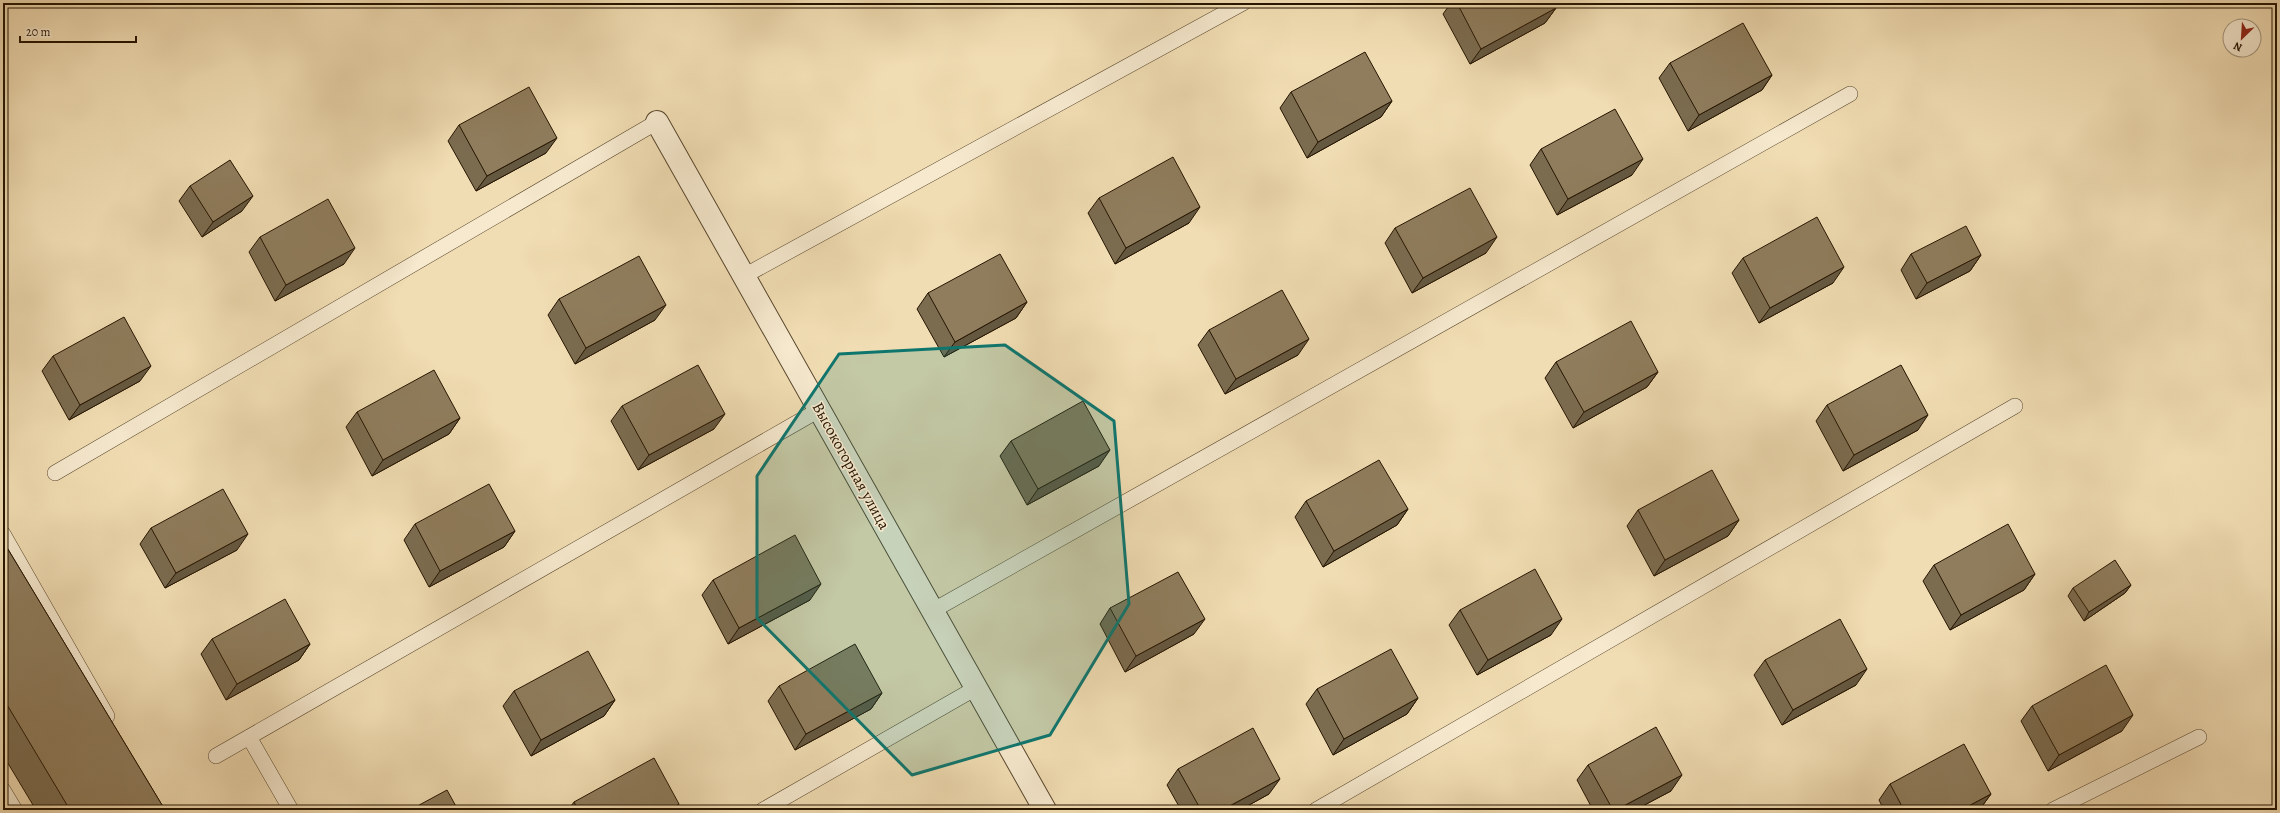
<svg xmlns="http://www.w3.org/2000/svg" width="2280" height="813" viewBox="0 0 2280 813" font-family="Alegreya,serif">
<rect width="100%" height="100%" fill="#f1ddb3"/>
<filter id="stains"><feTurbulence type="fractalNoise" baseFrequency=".005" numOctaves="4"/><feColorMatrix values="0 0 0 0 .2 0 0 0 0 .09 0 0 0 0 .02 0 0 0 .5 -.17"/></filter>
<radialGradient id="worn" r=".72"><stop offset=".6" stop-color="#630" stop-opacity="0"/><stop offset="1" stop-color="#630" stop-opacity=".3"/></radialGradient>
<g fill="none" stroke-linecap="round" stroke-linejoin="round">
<defs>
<path id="service" d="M744,276L1243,3
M55,473L657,122
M3,534L107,716
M932,611L1850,94
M249,737L291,810
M216,756L819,410
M3,790L15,810
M763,810L976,688
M1316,810L2015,406
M2053,810L2199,737"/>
<path id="minor" d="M657,122L1045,810"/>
</defs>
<use href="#service" stroke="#58462d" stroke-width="16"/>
<use href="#minor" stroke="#58462d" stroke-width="24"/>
<use href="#service" stroke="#f6e9ce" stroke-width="15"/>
<use href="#minor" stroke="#f6e9ce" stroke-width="22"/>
</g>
<path fill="#7b6c50" stroke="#251400" d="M1451,3H1553L1556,8L1545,23L1470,64L1443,14Z
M1670,63L1772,75L1762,90L1688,131L1659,78Z
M1291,92L1392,101L1381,117L1307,158L1280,108Z
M459,125L546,153L476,191L448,141Z
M1541,149L1632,175L1557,215L1530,165Z
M190,186L242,211L202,237L179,201Z
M1099,198L1189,223L1115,264L1088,213Z
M1395,228L1486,253L1412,293L1385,243Z
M260,237L344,264L275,301L249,252Z
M1911,254L1981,255L1970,271L1916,299L1901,270Z
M1743,258L1833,283L1759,323L1732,273Z
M928,293L1027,302L1016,318L944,357L917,309Z
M559,299L655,320L575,364L548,315Z
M1209,330L1298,355L1225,394L1198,345Z
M53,356L140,381L69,420L42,371Z
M1556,362L1658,372L1647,387L1573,428L1545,378Z
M1827,405L1918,430L1843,471L1816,421Z
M622,406L714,429L638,470L611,421Z
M357,412L460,418L449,434L372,476L346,427Z
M1011,441L1099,466L1027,505L1000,456Z
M1306,501L1408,509L1397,525L1323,567L1295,517Z
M1638,510L1739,520L1728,536L1654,576L1627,526Z
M415,524L515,531L504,547L429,587L404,540Z
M151,528L237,550L165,588L140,544Z
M3,541L165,810H36L3,755Z
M1934,565L2035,574L2024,590L1950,630L1923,581Z
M713,580L810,600L728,644L702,595Z
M2131,585L2125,593L2084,621L2068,596L2073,588Z
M1110,608L1194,634L1125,672L1100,624Z
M1460,610L1551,635L1477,675L1449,625Z
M212,639L310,644L299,660L226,700L201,654Z
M1765,660L1856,685L1782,725L1754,675Z
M779,686L882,693L871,709L795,750L768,701Z
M1317,689L1418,698L1407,714L1333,755L1306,704Z
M514,691L615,700L604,716L531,756L503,706Z
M2032,706L2122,731L2048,771L2021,721Z
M1588,765L1671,791L1635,810H1593L1577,780Z
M1178,769L1269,794L1240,810H1181L1167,785Z
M1890,784L1991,794L1980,809L1979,810H1884L1879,800Z
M574,802L679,804L675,810H568Z"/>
<path fill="#645841" stroke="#251400" d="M1556,8L1545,23L1470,64L1481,49Z
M1772,75L1762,90L1688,131L1699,115Z
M1392,101L1381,117L1307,158L1318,142Z
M557,138L546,153L476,191L487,176Z
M1643,159L1632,175L1557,215L1568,199Z
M253,196L242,211L202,237L213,222Z
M1200,207L1189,223L1115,264L1126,248Z
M1497,237L1486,253L1412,293L1423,278Z
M355,248L344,264L275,301L286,285Z
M1981,255L1970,271L1916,299L1927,283Z
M1844,267L1833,283L1759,323L1770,308Z
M1027,302L1016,318L944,357L955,342Z
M666,305L655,320L575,364L586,348Z
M1309,339L1298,355L1225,394L1236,379Z
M151,366L140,381L69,420L80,405Z
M1658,372L1647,387L1573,428L1584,412Z
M725,414L714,429L638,470L649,455Z
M1928,415L1918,430L1843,471L1854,455Z
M460,418L449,434L372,476L383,460Z
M1110,450L1099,466L1027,505L1038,489Z
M1408,509L1397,525L1323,567L1334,551Z
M1739,520L1728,536L1654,576L1665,560Z
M515,531L504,547L429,587L440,571Z
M248,534L237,550L165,588L176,573Z
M2035,574L2024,590L1950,630L1961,615Z
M821,584L810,600L728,644L739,628Z
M2131,585L2125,593L2084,621L2089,612Z
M1205,619L1194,634L1125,672L1136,656Z
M1562,619L1551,635L1477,675L1488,660Z
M310,644L299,660L226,700L237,684Z
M1867,669L1856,685L1782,725L1793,710Z
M882,693L871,709L795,750L806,734Z
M1418,698L1407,714L1333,755L1344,739Z
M615,700L604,716L531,756L541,740Z
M2133,715L2122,731L2048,771L2059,755Z
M1682,775L1671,791L1635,810H1616Z
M1280,779L1269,794L1240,810H1222Z
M1991,794L1980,809L1979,810H1961Z
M679,804L675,810H669Z"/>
<path fill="#8f7d5d" stroke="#251400" d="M1457,3H1553L1556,8L1481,49Z
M1743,23L1772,75L1699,115L1670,63Z
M1365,52L1392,101L1318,142L1291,92Z
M529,87L557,138L487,176L459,125Z
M1615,109L1643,159L1568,199L1541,149Z
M1173,157L1200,207L1126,248L1099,198Z
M230,160L253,196L213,222L190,186Z
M1470,188L1497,237L1423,278L1395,228Z
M328,199L355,248L286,285L260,237Z
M1817,217L1844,267L1770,308L1743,258Z
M1966,226L1981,255L1927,283L1911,254Z
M1000,254L1027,302L955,342L928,293Z
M639,256L666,305L586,348L559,299Z
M1282,290L1309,339L1236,379L1209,330Z
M124,317L151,366L80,405L53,356Z
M1631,321L1658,372L1584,412L1556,362Z
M698,365L725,414L649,455L622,406Z
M1901,365L1928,415L1854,455L1827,405Z
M434,370L460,418L383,460L357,412Z
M1083,401L1110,450L1038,489L1011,441Z
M1379,460L1408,509L1334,551L1306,501Z
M1712,470L1739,520L1665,560L1638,510Z
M489,484L515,531L440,571L415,524Z
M223,489L248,534L176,573L151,528Z
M2008,524L2035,574L1961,615L1934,565Z
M795,535L821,584L739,628L713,580Z
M3,541L165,810H70L3,698Z
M2115,560L2131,585L2089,612L2073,588Z
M1535,569L1562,619L1488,660L1460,610Z
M1178,572L1205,619L1136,656L1110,608Z
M285,599L310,644L237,684L212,639Z
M1840,619L1867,669L1793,710L1765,660Z
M855,644L882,693L806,734L779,686Z
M1391,649L1418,698L1344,739L1317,689Z
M588,651L615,700L541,740L514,691Z
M2106,665L2133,715L2059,755L2032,706Z
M1656,727L1682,775L1616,810H1613L1588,765Z
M1253,728L1280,779L1222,810H1201L1178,769Z
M1964,744L1991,794L1961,810H1904L1890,784Z
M654,758L679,804L669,810H578L574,802Z
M447,790L458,810H410Z"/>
<path fill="#0f766e" fill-opacity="0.2" stroke="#0f766e" stroke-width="3" stroke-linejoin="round" d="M1005,345L1114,421L1129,604L1050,735L912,775L757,618V476L839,354Z"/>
<g text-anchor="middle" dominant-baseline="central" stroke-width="3" stroke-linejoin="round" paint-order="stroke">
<g font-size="16" fill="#251400" stroke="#f6e9ce">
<text transform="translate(851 466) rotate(61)">Высокогорная улица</text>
</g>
</g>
<rect width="2280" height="813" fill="none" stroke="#f1ddb3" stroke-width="16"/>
<rect x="4" y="4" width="2272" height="805" fill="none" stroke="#251400" stroke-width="2"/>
<rect x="8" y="8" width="2264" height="797" fill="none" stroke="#251400"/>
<g transform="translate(2242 38) rotate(205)"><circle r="19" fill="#f6e9ce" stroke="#a2947c"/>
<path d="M0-3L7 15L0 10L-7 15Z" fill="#8f2418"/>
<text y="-6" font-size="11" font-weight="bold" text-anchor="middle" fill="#251400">N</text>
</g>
<path d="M20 36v6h116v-6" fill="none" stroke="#251400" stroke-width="2"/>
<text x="26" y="36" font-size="12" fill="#251400" stroke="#f6e9ce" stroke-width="3" paint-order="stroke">20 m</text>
<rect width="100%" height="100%" filter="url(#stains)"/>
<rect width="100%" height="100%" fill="url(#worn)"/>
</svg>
